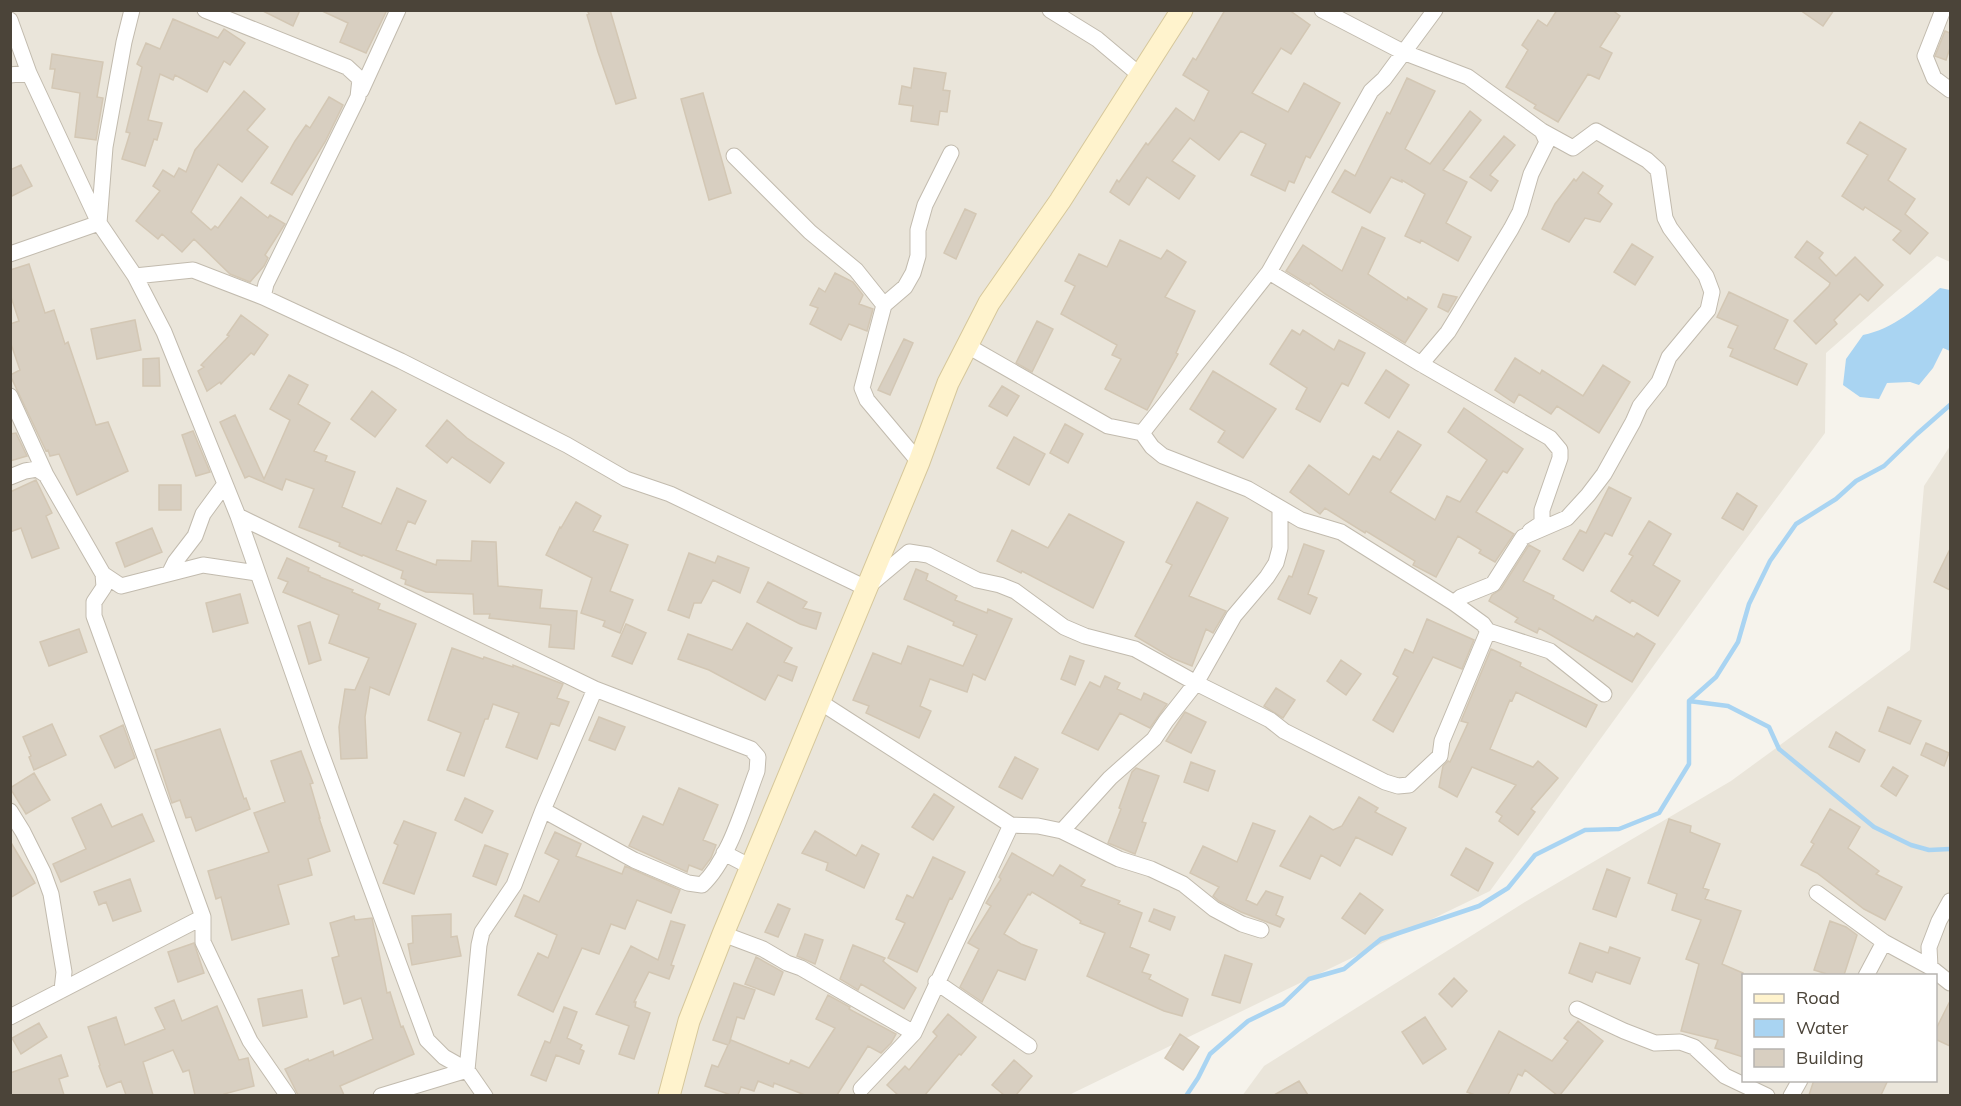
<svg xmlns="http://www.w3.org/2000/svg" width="1961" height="1106" viewBox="0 0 1961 1106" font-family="Mulish,sans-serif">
<rect width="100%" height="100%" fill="#f6f3ec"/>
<path fill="#eae5da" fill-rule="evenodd" d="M10,11H1950V262L1937,256L1826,353L1825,433L1726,566L1490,891L1073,1093L1068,1096L11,1095Z
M1950,446V1095L1242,1096L1264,1066L1525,902L1731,781L1910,650L1924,486ZM1744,976H1936V1080H1744Z"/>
<path fill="#a9d4f2" d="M1940,288L1950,290V351L1943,348L1933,368L1919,385L1910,382L1887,383L1879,399L1860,397L1843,385L1846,359L1863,335C1893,329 1917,308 1940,288Z"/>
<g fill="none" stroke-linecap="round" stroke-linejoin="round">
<path stroke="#a9d4f2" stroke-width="4.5" d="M1689,701L1728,706L1769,727L1779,749L1874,827L1911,845L1929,850L1950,849
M1186,1096L1198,1078L1210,1054L1248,1021L1283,1004L1309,979L1344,969L1381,939L1479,906L1508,888L1535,855L1585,830L1619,829L1659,813L1689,764V701L1716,677L1738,642L1749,604L1770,561L1796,524L1836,499L1856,481L1884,466L1917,434L1950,405"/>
</g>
<path fill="#d8cfc1" stroke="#d3c7b4" stroke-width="1.5" d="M261,10H300L293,26Z
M320,10H387L366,53L340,42L348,23Z
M587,10H610L636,98L616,104L598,52L587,15L589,14Z
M1225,10H1289L1310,25L1291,54L1281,48L1252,93L1288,112L1304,83L1340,103L1310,158L1306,156L1294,183L1289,181L1285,191L1251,175L1266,144L1241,131L1219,160L1190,138L1172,161L1195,176L1179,199L1147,177L1129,205L1110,192L1117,180L1119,182L1146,143L1148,145L1176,108L1194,121L1209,91L1183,75L1193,58L1196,60Z
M1557,10H1612L1620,16L1600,47L1612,53L1599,79L1588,74L1558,122L1534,108L1536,105L1506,87L1528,50L1522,45L1538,20L1547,26Z
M1800,10H1834L1823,26Z
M173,19L218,38L224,29L245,43L230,65L224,61L207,92L175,75L173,80L160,74L148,120L162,123L157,140L154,139L145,166L122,159L130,133L126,132L142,67L137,64L146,43L160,49Z
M1945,31L1950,33V48L1946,60L1935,56Z
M52,54L103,62L97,97L103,98L96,140L75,137L80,93L52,88L55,69H50Z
M914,68L946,73L943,90L950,91L947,112L940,111L938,125L911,121L913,106L899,104L902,86L911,88Z
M1407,78L1435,91L1405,149L1430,164L1470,111L1481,120L1443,170L1467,182L1446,223L1471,237L1458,261L1421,240L1420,243L1405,236L1425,194L1402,180V182L1391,177L1370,213L1332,192L1345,170L1355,176L1387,112L1390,114Z
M244,91L265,109L247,130L268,147L242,182L218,164L191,212L211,230L215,226L218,228L241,197L268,218L270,215L285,224L265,255L268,258L264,266L250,282L230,274L194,239L182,252L162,234L158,239L136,221L160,191L153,186L163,170L174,177L179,168L186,172L195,150Z
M703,93L731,193L709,200L681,99Z
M329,97L343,105L325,142L292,195L271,183L295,141L306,125L310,128Z
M1860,122L1906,149L1888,180L1915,199L1905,214L1928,233L1910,254L1893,240L1901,231L1865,207L1863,210L1842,196L1868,155L1847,143Z
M1504,136L1515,145L1490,175L1498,181L1491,191L1470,177Z
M21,165L32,186L10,197V170Z
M1583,172L1603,186L1598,193L1612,204L1600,222L1585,218L1569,242L1542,229L1555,204L1574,179L1576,181Z
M965,209L976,214L956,259L944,253Z
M1362,227L1385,238L1368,274L1407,300L1408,297L1427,309L1405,343L1325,294L1310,283L1309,285L1286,271L1303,245L1342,271Z
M1120,240L1161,259L1167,250L1186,262L1165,297L1195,311L1176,353L1178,354L1147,410L1105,389L1121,359L1112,355L1117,345L1061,314L1075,286L1065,281L1079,254L1107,267Z
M1807,241L1823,253L1819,258L1836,276L1855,257L1883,285L1868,301L1860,294L1834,320L1837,324L1816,344L1794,321L1829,286L1830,283L1795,257Z
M1632,244L1653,257L1635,285L1614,272Z
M29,264L45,313L54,310L65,344L68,342L96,425L108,422L128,471L77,495L59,454L50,456L48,450L46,451L10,375L20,370L10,341V324L19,321L10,294V270Z
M835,273L853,282L863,295L859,304L873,309L867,331L849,324L841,340L810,324L818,308L810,305L819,288L825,292Z
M1729,292L1788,320L1774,349L1807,364L1797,385L1730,356L1733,349L1728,347L1738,326L1717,317Z
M1443,294L1457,297L1448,312L1438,307Z
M241,315L268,335L254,355L251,353L221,384L220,382L207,391L198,371L204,367L201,365L229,336L227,335Z
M135,320L141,350L97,359L91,329Z
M1037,321L1053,329L1032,372L1016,363Z
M1292,330L1300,335L1303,330L1334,350L1339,340L1365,353L1348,386L1342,383L1320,422L1296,409L1307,388L1270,364Z
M904,339L913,343L890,395L878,390Z
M159,358L160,386H143V359Z
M1515,358L1540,374L1542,370L1583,396L1603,365L1630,382L1599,433L1557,406L1551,414L1519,394L1514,403L1495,390Z
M1386,370L1409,385L1389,418L1365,403Z
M1213,371L1276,409L1243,458L1218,442L1225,431L1190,409Z
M289,375L308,385L298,404L330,423L314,451L327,456L325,461L355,472L342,507L381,524L397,488L426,501L415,524L408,521L396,550L436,565L437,560L471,561L472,541L496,542L498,586L542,590L540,608L577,611L574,649L549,647L551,625L489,618L490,614H474L473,594L426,592L405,584L406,580L401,578L403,571L363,555L362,556L339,546L340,543L299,527L314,489L286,479L282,490L249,476L245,478L220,422L235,415L264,479L290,420L270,409Z
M1002,386L1019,396L1007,416L989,406Z
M372,391L396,410L375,437L351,419Z
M1464,408L1523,449L1507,473L1503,471L1476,512L1514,534L1495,562L1479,553L1481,550L1458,536L1436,577L1413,565L1415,561L1366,531L1365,533L1325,508L1320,514L1290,492L1309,465L1349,495L1373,456L1380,460L1398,431L1421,445L1390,492L1435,520L1447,496L1460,502L1487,460L1448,432Z
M447,420L467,438L504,463L490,483L452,457L447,463L426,446Z
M1065,424L1083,434L1068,463L1050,453Z
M193,431L210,472L196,476L182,435Z
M16,433L27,456L10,461V434Z
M1014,437L1045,454L1029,485L997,468Z
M36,480L52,513L46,516L59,548L32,558L21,528L10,532V492Z
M159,485H181V510H159Z
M1609,487L1631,498L1612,536L1605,533L1583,571L1563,559L1580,530L1586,533Z
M1737,493L1757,506L1743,530L1722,518Z
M576,502L601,516L593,531L628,545L610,591L633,600L620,633L603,626L605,621L581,613L592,578L546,555L560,527L561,528Z
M1197,502L1228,518L1189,596L1226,611L1213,633L1206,629L1192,666L1172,658L1135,636L1172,565L1166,562Z
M1069,514L1124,542L1093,608L1022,571L1021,573L997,561L1012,530L1048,548Z
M1649,521L1671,534L1653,565L1680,581L1658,616L1632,600L1630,603L1611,591L1633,556L1629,554Z
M152,528L162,552L125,567L116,543Z
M1304,544L1324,551L1308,594L1317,598L1310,614L1278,599L1289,576L1292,577Z
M1529,545L1540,551L1523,581L1554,596L1553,599L1593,621L1596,616L1634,637L1637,633L1655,644L1632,682L1539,628L1537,633L1515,622L1518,618L1489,601L1492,595L1501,589Z
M1950,549V590L1934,582Z
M689,553L715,563L718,556L749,568L740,593L713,580L701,603H694L689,618L668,610Z
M287,558L309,568L308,571L320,576V577L353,590L352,592L380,604L378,609L416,624L389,695L370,687L365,717L367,758L341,759L339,727L345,689L355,690L369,658L329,643L339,615L283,592L288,582L278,578Z
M916,569L928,574L926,580L957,596L955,600L987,613L988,609L1012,619L985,680L973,674L967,692L930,679L920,706L931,711L919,738L866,713L869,706L853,700L873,653L901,664L908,646L963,666L977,635L953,625L954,622L904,599Z
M768,582L807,602L803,608L821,613L816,629L800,624L757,602Z
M240,594L248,623L213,632L206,603Z
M1427,619L1474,640L1462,669L1433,657L1393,732L1373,720L1398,677L1393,674L1405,649L1413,653Z
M310,622L321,660L309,664L298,626Z
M747,623L792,648L784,662L797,667L792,681L778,675L765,700L709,670L678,659L688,634L732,650Z
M626,624L646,633L632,664L612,656Z
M79,629L87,652L49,666L40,642Z
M452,648L483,659L484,657L513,667V665L563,684L557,698L569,702L559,726L551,723L537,759L506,747L519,713L493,704L488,719H485L464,776L447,770L461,733L428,720Z
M1491,649L1521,663L1520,666L1597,705L1586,727L1516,692L1512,701L1510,700L1490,749L1533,767L1538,761L1558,778L1531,809L1535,812L1518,835L1499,821L1502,816L1496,812L1516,785L1472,767L1457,797L1439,787L1443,766L1448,761L1450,762L1468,723L1461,721Z
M1070,656L1084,661L1075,685L1061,679Z
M1341,660L1361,674L1346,695L1327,681Z
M1105,676L1120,683L1117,689L1141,700L1144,693L1167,704L1150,728L1120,713L1098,750L1062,733L1090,682L1100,687Z
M1276,688L1295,700L1283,718L1264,706Z
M1888,707L1921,721L1910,744L1879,731Z
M1185,712L1206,722L1191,753L1166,741Z
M599,717L625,727L615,750L589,740Z
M52,724L66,755L34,770L29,757L31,756L23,737Z
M123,725L135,758L115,768L100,736Z
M220,729L244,799L246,798L250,809L196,831L191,817L186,818L180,800L172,803L155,750Z
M1836,732L1865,750L1859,762L1829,747Z
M1926,743L1949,753L1944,766L1921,755Z
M301,751L313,783L310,784L320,818H319L330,851L308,859L312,875L278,885L289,924L232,940L221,897L216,899L208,871L269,852L254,813L285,802L271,761Z
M1015,757L1038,769L1022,799L999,787Z
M1191,762L1215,771L1208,791L1184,782Z
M1893,767L1908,776L1896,796L1881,786Z
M1136,768L1159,776L1142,822L1146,823L1135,854L1108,843L1121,809L1119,808L1132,772Z
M34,773L50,800L26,814L10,788Z
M679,788L718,805L703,840L716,845L711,858L702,870L689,865L687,872L629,846L643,816L663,825Z
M934,794L954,807L933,840L912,827Z
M1359,797L1378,808L1375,812L1406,828L1392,855L1356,837L1340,866L1321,855L1310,879L1280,866L1310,816L1333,830L1342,826Z
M465,798L493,811L482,833L455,820Z
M101,804L112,827L142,814L154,841L61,882L53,864L86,849L72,818Z
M1830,809L1860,827L1848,848L1879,871L1876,874L1902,887L1885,920L1864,909L1817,873L1801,865L1814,844L1811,842Z
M1669,819L1691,826L1690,832L1720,844L1703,888L1709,890L1705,899L1741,911L1722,964L1743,973V1057L1715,1048L1718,1040L1681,1031L1699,964L1686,959L1701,920L1672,910L1677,894L1648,883Z
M404,821L436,833L414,894L383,883L398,845L394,843Z
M1253,823L1275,831L1246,900L1257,905L1266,891L1283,897L1276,915L1284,919L1280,927L1241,912L1219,901L1213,896L1219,887L1190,873L1203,846L1237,862Z
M815,831L856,856L862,845L879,854L864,888L826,870L828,863L802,853Z
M555,832L581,844L576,856L622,874L625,866L680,890L671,913L637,900L625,929L611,924L599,954L582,948L553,1012L518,995L538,953L548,958L557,935L515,916L524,895L539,902L559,860L545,853Z
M10,841L35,883L10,898Z
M485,845L508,854L496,885L473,876Z
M1466,848L1493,863L1478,891L1451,875Z
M1012,853L1053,876L1060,865L1085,880L1081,886L1120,901L1118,904L1142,913L1130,947L1149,955L1142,972L1151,975L1149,979L1188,999L1182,1016L1164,1011L1087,976L1105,933L1080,923L1081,921L1032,892L1030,895L1028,894L1004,934L1021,944L1037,950L1025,980L998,970L982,1002L960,987L979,949L968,943L991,906L986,903L1001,879L999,877Z
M933,857L965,872L952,899L950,898L917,972L888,958L905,923L896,919L907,895L913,898Z
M1607,869L1630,878L1616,917L1593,909Z
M130,879L141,911L113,921L106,902L99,905L94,892Z
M1360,893L1383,910L1365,934L1342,918Z
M778,904L790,909L778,937L765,932Z
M1154,909L1175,917L1170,930L1149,921Z
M451,914V937L457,936L461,956L412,965L408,944L413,943L412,916Z
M354,916L355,920L372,918L387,993L390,992L401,1027L403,1026L414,1054L340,1086L344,1095H298L285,1069L308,1059L309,1061L333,1051L334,1056L373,1039L361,998L344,1004L332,958L339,956L330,923Z
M671,921L685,925L671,965L674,966L669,979L649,972L634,1002H636L635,1007L650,1013L634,1059L619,1054L629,1026L596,1014L631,946L658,960Z
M1830,921L1846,927L1857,935L1844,975H1830L1814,970Z
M805,934L823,940L815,964L797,956Z
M194,943L204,973L178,982L168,952Z
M1580,943L1608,953L1610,947L1640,958L1630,984L1596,972L1592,982L1569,973Z
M853,945L885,958L883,961L916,988L904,1009L861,984L858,990L840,979Z
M1225,955L1252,964L1240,1003L1212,995Z
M756,957L783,972L774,995L745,984Z
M1454,978L1467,991L1452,1007L1439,994Z
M734,983L755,990L744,1019L737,1017L729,1044L731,1040L789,1064L791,1060L809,1068L835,1028L816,1019L828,995L850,1007L849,1009L896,1034L891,1043L881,1053L868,1046L837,1095H805L774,1083L773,1087L758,1081L754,1091L741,1087L738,1095H731L705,1086L712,1065L718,1067L728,1045L713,1040Z
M302,990L307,1017L263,1026L258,999Z
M174,1000L182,1021L217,1006L239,1060L248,1058L254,1086L224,1094V1095H195L189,1070L183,1072L173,1050L143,1062L153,1095H126L121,1081L107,1087L99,1066L100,1065L88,1027L116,1017L125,1045L165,1029L155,1008Z
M1950,1001V1046L1935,1039V1031Z
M564,1007L577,1012L567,1038L582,1045L580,1049L584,1051L579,1064L556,1055L546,1081L531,1075L545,1041L550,1043Z
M948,1014L976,1037L961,1055L959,1054L925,1095H898L887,1085L905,1066L909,1070L937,1036L933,1032Z
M1425,1017L1446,1049L1423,1064L1402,1032Z
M1578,1021L1603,1041L1560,1095H1557L1525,1070L1522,1076L1518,1074L1508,1095H1475L1467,1092L1499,1031L1552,1061L1568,1041L1564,1038Z
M39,1023L47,1037L21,1054L12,1038Z
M1180,1034L1199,1047L1183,1070L1165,1058Z
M61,1055L68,1076L59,1079L64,1095H10V1073Z
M1014,1060L1032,1076L1016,1095H1004L992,1085Z
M1814,1080H1888L1881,1095H1809Z
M1299,1081L1308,1095H1274Z"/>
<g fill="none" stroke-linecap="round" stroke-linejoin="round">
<defs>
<path id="street" d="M132,10L124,42L105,147L99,223L135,276L164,332L238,516L317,742L427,1040L444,1057L467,1070L485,1096
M205,10L347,67L360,79L358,97L266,284L263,297
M1050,10L1097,39L1141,76
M1943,10L1925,56L1934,78L1950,90
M10,20L29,73
M10,75L29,73L99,223L10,254
M361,91L398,10
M734,156L810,232L856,270L884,305
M1269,272L1421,364L1550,438L1560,450V458L1542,510V523L1530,531
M135,276L193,270L263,297L401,361L567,445L626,479L670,494L866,588L909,552L928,555L977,580L1000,585L1015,591L1064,627L1085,636L1135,649L1196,683L1270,720L1284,731L1385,782L1398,786L1409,785L1440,756L1442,741L1488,631L1483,624L1454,603
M966,345L1108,426L1142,433L1152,447L1163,456L1248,489L1301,520L1341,532L1454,603L1461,597L1493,584L1523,537L1567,518L1588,495L1604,474L1633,422L1640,406L1659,382L1669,357L1708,310L1712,292L1706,276L1670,228L1665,218L1658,170L1647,160L1596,131L1573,148L1542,131L1468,77L1403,52L1322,10
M1421,364L1448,332L1511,229L1520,212L1531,174L1547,142L1542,131
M10,396L46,475
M1142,433L1269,272L1371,91L1384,79L1435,10
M919,462L867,400L862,388L884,305L905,287L913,273L918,256V230L925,205L951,153
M10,477L25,471L37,469L46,475L103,574L104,587L94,602V616L203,917V942L250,1041L288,1096
M238,516L595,689L751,749L758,757L757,771C744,805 729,860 702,885L688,883L634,860L543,810
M170,572L175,562L195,536L203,514L225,484
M103,574L121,586L203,565L257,573
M1488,631L1550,651L1604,694
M820,702L1011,825L1038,826L1062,831L1119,859L1151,869L1183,884L1214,909L1242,924L1261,930
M10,811L23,832L43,872L51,894L64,972L62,990
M1062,831L1110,778L1154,739L1166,721L1196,683L1234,616L1267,577L1276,563L1280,548V508
M724,853L751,867
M1817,893L1884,942L1930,967L1950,983
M723,934L763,949L787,963L801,968L914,1033
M1930,967L1929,947L1939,921L1950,901
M1866,976L1884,942
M936,982L1029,1046
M1577,1009L1624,1031L1655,1043L1680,1042L1694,1047L1725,1076L1767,1096
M10,1017L203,917
M861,1089L914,1033L1011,825
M381,1096L467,1070L479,945L482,932L514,885L543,810L595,689
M1791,1096L1800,1080"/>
<path id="secondary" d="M669,1096L689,1021L723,934L919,462L948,383L989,303L1060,201L1182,10"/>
</defs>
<use href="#street" stroke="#c2bbae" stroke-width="17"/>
<use href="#secondary" stroke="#d6c79b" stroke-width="23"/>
<use href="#street" stroke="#fff" stroke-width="15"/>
<use href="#secondary" stroke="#fff3cd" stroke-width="21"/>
</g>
<rect width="1961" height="1106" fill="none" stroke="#4b4439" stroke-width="24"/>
<rect x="1742" y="974" width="195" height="108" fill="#ffffff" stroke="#b7b4b0" stroke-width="1.5"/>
<rect x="1754" y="994" width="30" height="9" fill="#fff3cd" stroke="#b7b4b0" stroke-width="1.5"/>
<text x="1796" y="1004" font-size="18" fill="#4b4439">Road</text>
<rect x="1754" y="1019" width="30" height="18" fill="#a9d4f2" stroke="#b7b4b0" stroke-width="1.5"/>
<text x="1796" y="1034" font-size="18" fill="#4b4439">Water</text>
<rect x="1754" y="1049" width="30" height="18" fill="#d8cfc1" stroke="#b7b4b0" stroke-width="1.5"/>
<text x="1796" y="1064" font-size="18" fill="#4b4439">Building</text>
</svg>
